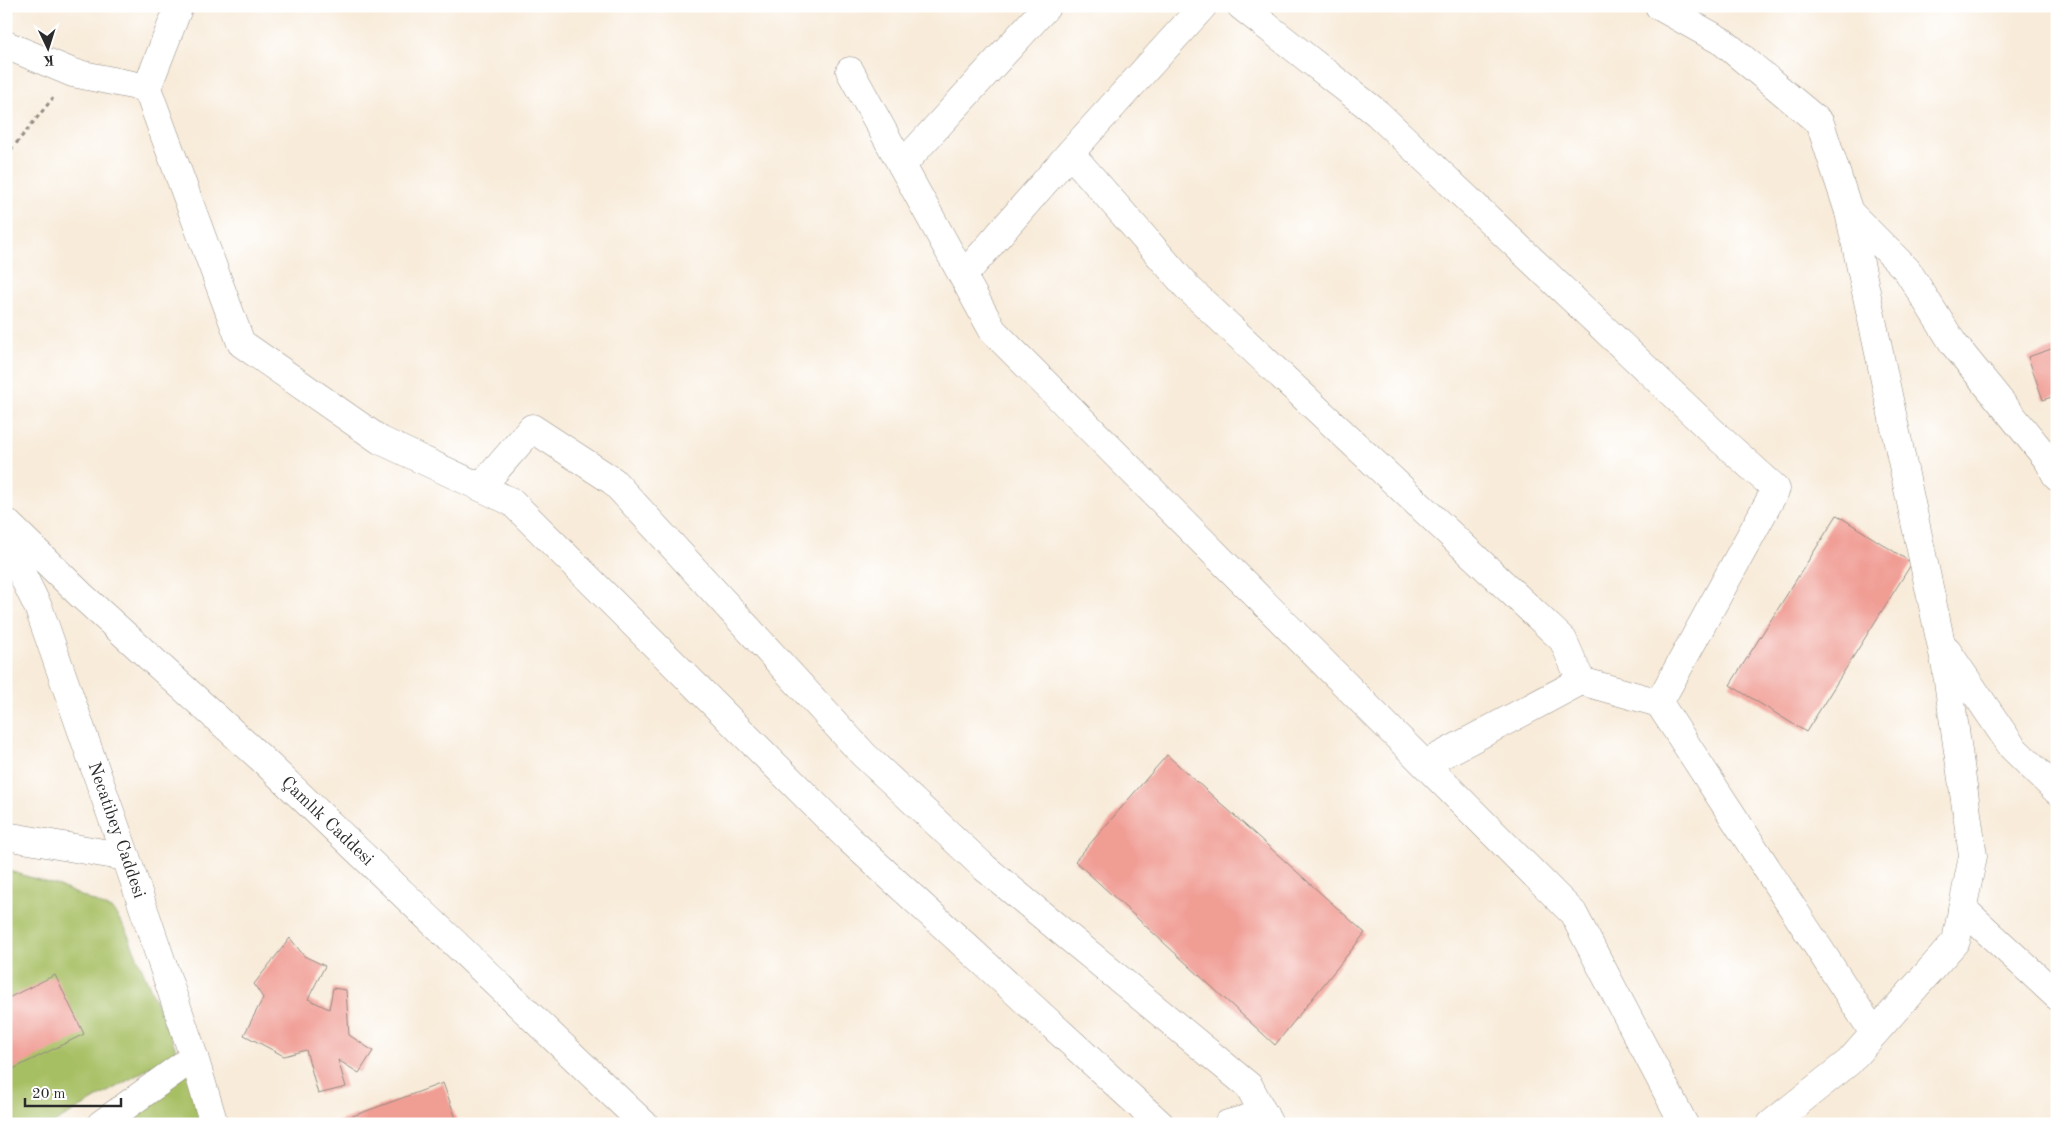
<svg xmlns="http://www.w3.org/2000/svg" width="2063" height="1130" viewBox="0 0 2063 1130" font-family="'Old Standard TT',serif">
<rect width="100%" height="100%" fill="#fff"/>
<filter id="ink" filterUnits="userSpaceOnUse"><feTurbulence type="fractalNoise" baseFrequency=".02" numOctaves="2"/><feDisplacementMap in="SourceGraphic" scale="10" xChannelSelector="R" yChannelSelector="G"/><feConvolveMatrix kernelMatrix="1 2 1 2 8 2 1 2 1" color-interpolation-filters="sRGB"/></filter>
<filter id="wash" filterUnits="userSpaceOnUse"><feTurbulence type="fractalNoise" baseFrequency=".0096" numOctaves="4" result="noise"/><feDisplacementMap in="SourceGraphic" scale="20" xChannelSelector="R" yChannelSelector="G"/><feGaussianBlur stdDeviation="1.12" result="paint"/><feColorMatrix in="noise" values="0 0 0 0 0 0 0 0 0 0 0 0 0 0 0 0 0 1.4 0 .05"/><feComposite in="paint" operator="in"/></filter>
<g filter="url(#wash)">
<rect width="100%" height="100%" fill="#f8ebd9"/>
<path fill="#a7bf64" stroke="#697548" d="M6,870L59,886L113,910L125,928L177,1052L52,1124H6Z
M194,1057L214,1124H101Z"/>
<g id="blocks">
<path fill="#f09d94" d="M2057,347V395L2043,400L2028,357Z
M1837,515L1912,563L1806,732L1730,685Z
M1167,755L1365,933L1275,1045L1075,861Z
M290,938L304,956L325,966L308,999L329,1009L333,988L346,990L349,1035L373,1051L359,1073L338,1060L346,1087L318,1094L306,1050L284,1056L244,1035L263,998L254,984Z
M55,975L84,1034L7,1072L6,999Z
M443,1083L458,1124H331Z"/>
</g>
</g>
<g filter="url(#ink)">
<use href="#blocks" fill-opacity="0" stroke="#928b82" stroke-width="1"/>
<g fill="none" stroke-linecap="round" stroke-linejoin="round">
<defs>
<g id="minor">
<path d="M179,6L147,88L241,343L380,440L512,502L850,840L1160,1124"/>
<path d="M1241,6L1377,113L1717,436L1776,489L1659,703"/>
<path d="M1659,6L1723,42L1820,123L1849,212L1946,667L1973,856L1956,941L1849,1062L1771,1124"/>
<path d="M6,45L73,73L147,88"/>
<path d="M850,71L993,331L1573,913L1684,1124"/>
<path d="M1070,153L1188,288L1563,640L1581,681"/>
<path d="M902,165L1047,6"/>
<path d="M1849,212L1907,270L1953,343L2048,460L2057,477"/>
<path d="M963,276L1070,153L1203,6"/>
<path d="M481,487L532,428L613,481L864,755L985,868L1249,1086L1269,1124"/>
<path id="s1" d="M6,522L81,595L263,760L644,1124"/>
<path id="s2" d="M6,541L39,609L126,857L194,1057L214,1124"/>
<path d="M1947,651L2013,748L2057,791"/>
<path d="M1425,764L1581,681L1659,703L1874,1033"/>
<path d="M6,836L126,857"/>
<path d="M1962,908L2057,996"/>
<path d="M101,1124L194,1057"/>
<path d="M1228,1124L1264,1114"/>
</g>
</defs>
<use href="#minor" stroke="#928b82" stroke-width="29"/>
<path stroke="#928b82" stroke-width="3" stroke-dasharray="4 4" stroke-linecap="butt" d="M6,156L53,98"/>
<use href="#minor" stroke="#fff" stroke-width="28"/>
</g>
</g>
<g text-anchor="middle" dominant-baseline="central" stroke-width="5" stroke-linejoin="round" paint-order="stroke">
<g font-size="18" fill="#2b2b2b" stroke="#fff">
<text stroke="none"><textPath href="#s1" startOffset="439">Çamlık Caddesi</textPath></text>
<text stroke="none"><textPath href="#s2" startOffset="310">Necatibey Caddesi</textPath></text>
</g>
</g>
<rect width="2063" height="1130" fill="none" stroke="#fff" stroke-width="25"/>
<g transform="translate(48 48) rotate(176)" stroke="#ffffff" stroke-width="4" paint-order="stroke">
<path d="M0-4L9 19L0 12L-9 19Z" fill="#2b2b2b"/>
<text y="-8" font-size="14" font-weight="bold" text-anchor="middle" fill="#2b2b2b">K</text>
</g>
<path d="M25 1098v8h96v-8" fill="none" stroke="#2b2b2b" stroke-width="2.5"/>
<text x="32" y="1098" font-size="15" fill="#2b2b2b" stroke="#ffffff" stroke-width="4" paint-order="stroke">20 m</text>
</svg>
